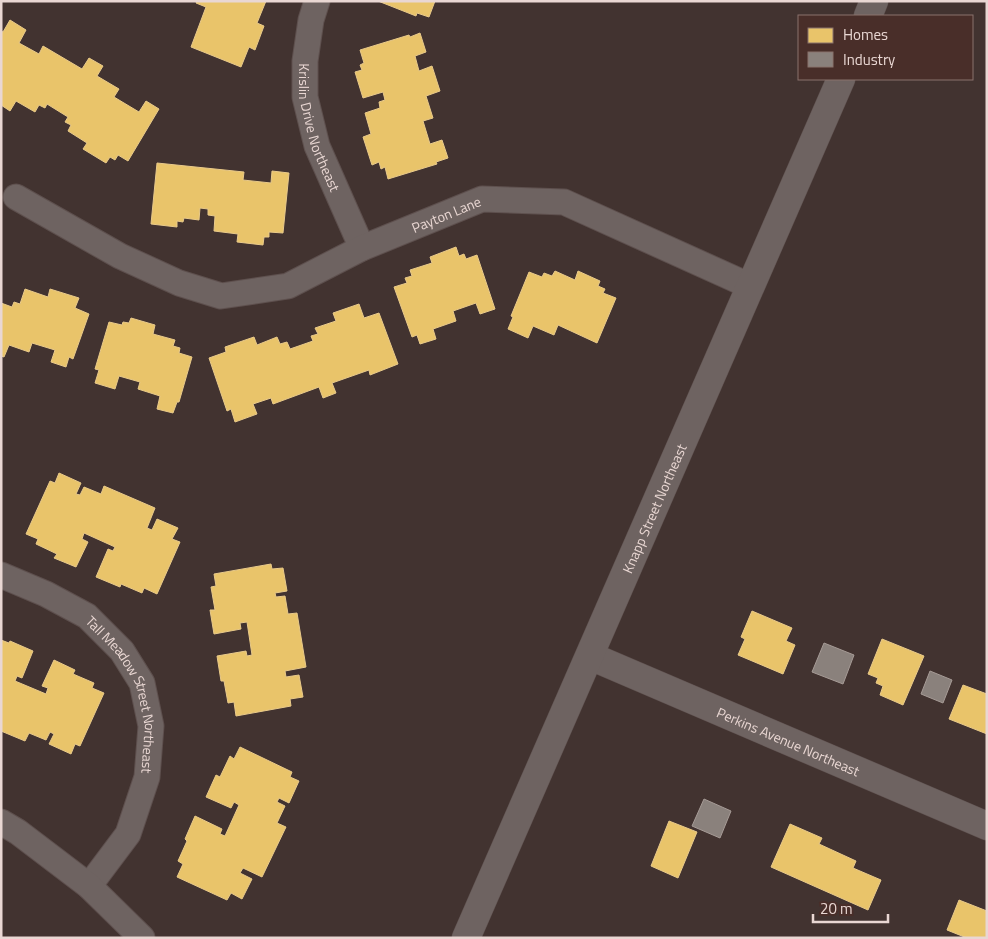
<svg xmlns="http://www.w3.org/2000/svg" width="988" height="939" viewBox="0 0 988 939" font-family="'Titillium Web',sans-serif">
<rect width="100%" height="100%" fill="#423330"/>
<path fill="#e9c46a" stroke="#e9ca8a" d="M197,1H266L257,23L264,26L255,50L249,47L241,67L191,47L206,7L196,3Z
M378,1H435L429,17L417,13L416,16Z
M10,20L26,30L19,43L39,54L43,46L82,69L89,58L103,66L97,76L119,89L114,97L139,112L146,101L159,109L128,161L118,155L115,160L110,157L106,163L83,149L87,143L68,131L71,125L65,122L68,117L47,104L45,108L39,105L35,112L16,101L10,111L1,105V31L3,32Z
M420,33L426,52L415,56L419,71L432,66L440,91L426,96L433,118L423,121L430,144L442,140L448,158L436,162L437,164L388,179L385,167L381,169L379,162L372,165L363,137L371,134L365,113L380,108L379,102L385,100L383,92L363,98L355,72L362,70L360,65L364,63L360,50L409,35L410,37Z
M157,163L244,172L243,180L271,183L272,171L289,173L283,233L269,232V237H264L263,245L237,242L238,234L214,231L215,216L208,215V209L200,208L199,220L184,218L183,222L177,221V227L151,224Z
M456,247L459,256L464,254L466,259L477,255L495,309L480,314L476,303L453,311L456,321L433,329L436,339L420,344L417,335L412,337L394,287L407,283L405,278L412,276L410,270L432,263L430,257Z
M555,271L575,280L578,271L600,281L598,286L605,289L603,293L616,298L597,343L558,325L554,335L533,326L528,338L508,329L513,317L511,316L529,272L542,277L544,273L552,276Z
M25,289L48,297L50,289L79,298L75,308L89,314L73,359L69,357L66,367L51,362L55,350L32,343L29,352L9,345L4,357L1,356V303L12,307L14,302L20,304Z
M359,304L364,318L379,313L398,364L370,375L369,370L332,383L336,393L323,398L319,387L273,404L271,398L253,404L257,414L235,422L231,409L227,411L209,358L226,352L225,347L254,337L257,345L277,337L280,344L287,342L290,349L313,341L311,336L318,334L315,328L336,321L333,313Z
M131,318L155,325L153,334L175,340L173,346L180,348L179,353L192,357L179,402H177L173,413L157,409L160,396L138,389L140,382L119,376L115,389L95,383L99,370L95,369L109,322L122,325L123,322L129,323Z
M59,473L81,483L76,494L80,495L84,487L101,494L104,486L155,508L147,528L152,530L157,519L178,528L172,539L180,542L157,594L144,588L142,593L121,584L120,587L96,577L108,549L113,551L115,547L84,533L82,539L88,542L76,567L54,558L57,554L36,544L38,539L26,534L50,481L55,483Z
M271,564L272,569L283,568L287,591L275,593L276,597L285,596L288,614L297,613L306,667L285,671L286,677L299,675L303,697L290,699L291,706L236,716L234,702L228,703L224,681H221L217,656L246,651L247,656L252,655L247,622L240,623L241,629L214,634L210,610H215L211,587L216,586L214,574Z
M752,611L792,628L786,641L795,645L783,674L738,655L745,639L741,637Z
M882,639L924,656L903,705L880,695L883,686L876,683L878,678L868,674Z
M1,640L9,643L10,641L33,651L22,678L17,676L15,681L46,694L48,688L42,686L54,660L75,670L73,674L94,683L92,688L104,693L80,746L75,744L71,754L49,744L54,734L50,732L46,740L29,733L25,741L1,731Z
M963,685L987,694V734L949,719Z
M240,747L292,772L290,777L299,781L289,803L279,798L277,802L285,806L277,823L286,827L262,877L243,868L240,873L252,879L242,899L231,893L227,900L177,877L183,864L178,861L187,841L185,839L195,816L222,829L220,834L225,836L239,805L234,802L231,808L206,797L216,775L220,777L230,756L234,759Z
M669,821L697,832L678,878L651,866Z
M790,824L822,838L819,844L856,861L853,868L881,880L868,910L771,867Z
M959,900L987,911V938H967L947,930Z"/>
<path fill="#8a817c" stroke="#a69b96" d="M824,643L854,655L843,684L812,672Z
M930,671L952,680L943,703L921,694Z
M704,799L731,811L720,838L692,826Z"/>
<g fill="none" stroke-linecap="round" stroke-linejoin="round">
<defs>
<g id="minor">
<path id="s1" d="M317,1L311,20L305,61V97L317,146L362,248"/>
<path id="s2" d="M16,197L120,256L179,283L221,296L288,286L362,248L482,199L564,202L750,286"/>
<path id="s3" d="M1,575L46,594L87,616L122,651L142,683L151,726L147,777L128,834L89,886"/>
<path d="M1,822L18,832L89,886L142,938"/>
</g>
<g id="tertiary">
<path id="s4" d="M590,656L987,826"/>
</g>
<g id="secondary">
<path d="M868,16L874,1"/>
<path id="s5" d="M466,938L841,79"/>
</g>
</defs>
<use href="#minor" stroke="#5e504e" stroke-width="27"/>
<use href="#tertiary" stroke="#5e504e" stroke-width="29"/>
<use href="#secondary" stroke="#5e504e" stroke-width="29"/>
<use href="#minor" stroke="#6e6361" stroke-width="25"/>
<use href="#tertiary" stroke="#6e6361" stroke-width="28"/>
<use href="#secondary" stroke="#6e6361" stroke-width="28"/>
</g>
<g text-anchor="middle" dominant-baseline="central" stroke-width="5" stroke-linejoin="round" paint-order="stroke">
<g font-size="14" fill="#e9d7d3" stroke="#492e29">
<text stroke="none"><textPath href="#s1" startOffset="130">Krislin Drive Northeast</textPath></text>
<text stroke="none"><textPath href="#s2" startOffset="470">Payton Lane</textPath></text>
<text stroke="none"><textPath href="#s5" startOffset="469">Knapp Street Northeast</textPath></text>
<text stroke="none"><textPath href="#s3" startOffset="186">Tall Meadow Street Northeast</textPath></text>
<text stroke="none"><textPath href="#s4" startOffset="216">Perkins Avenue Northeast</textPath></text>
</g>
</g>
<rect width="988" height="939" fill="none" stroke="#e9d7d3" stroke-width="5"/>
<rect x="798" y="15" width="175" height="65" fill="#492e29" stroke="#89726d"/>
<rect x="808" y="28" width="25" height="15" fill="#e9c46a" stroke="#89726d"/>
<text x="843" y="40" font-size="15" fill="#e9d7d3">Homes</text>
<rect x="808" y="52" width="25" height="15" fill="#8a817c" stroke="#89726d"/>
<text x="843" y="65" font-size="15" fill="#e9d7d3">Industry</text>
<path d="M813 914v8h75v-8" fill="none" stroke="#e9d7d3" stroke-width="2.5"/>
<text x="820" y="914" font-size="15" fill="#e9d7d3" stroke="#492e29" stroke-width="4" paint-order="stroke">20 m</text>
</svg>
